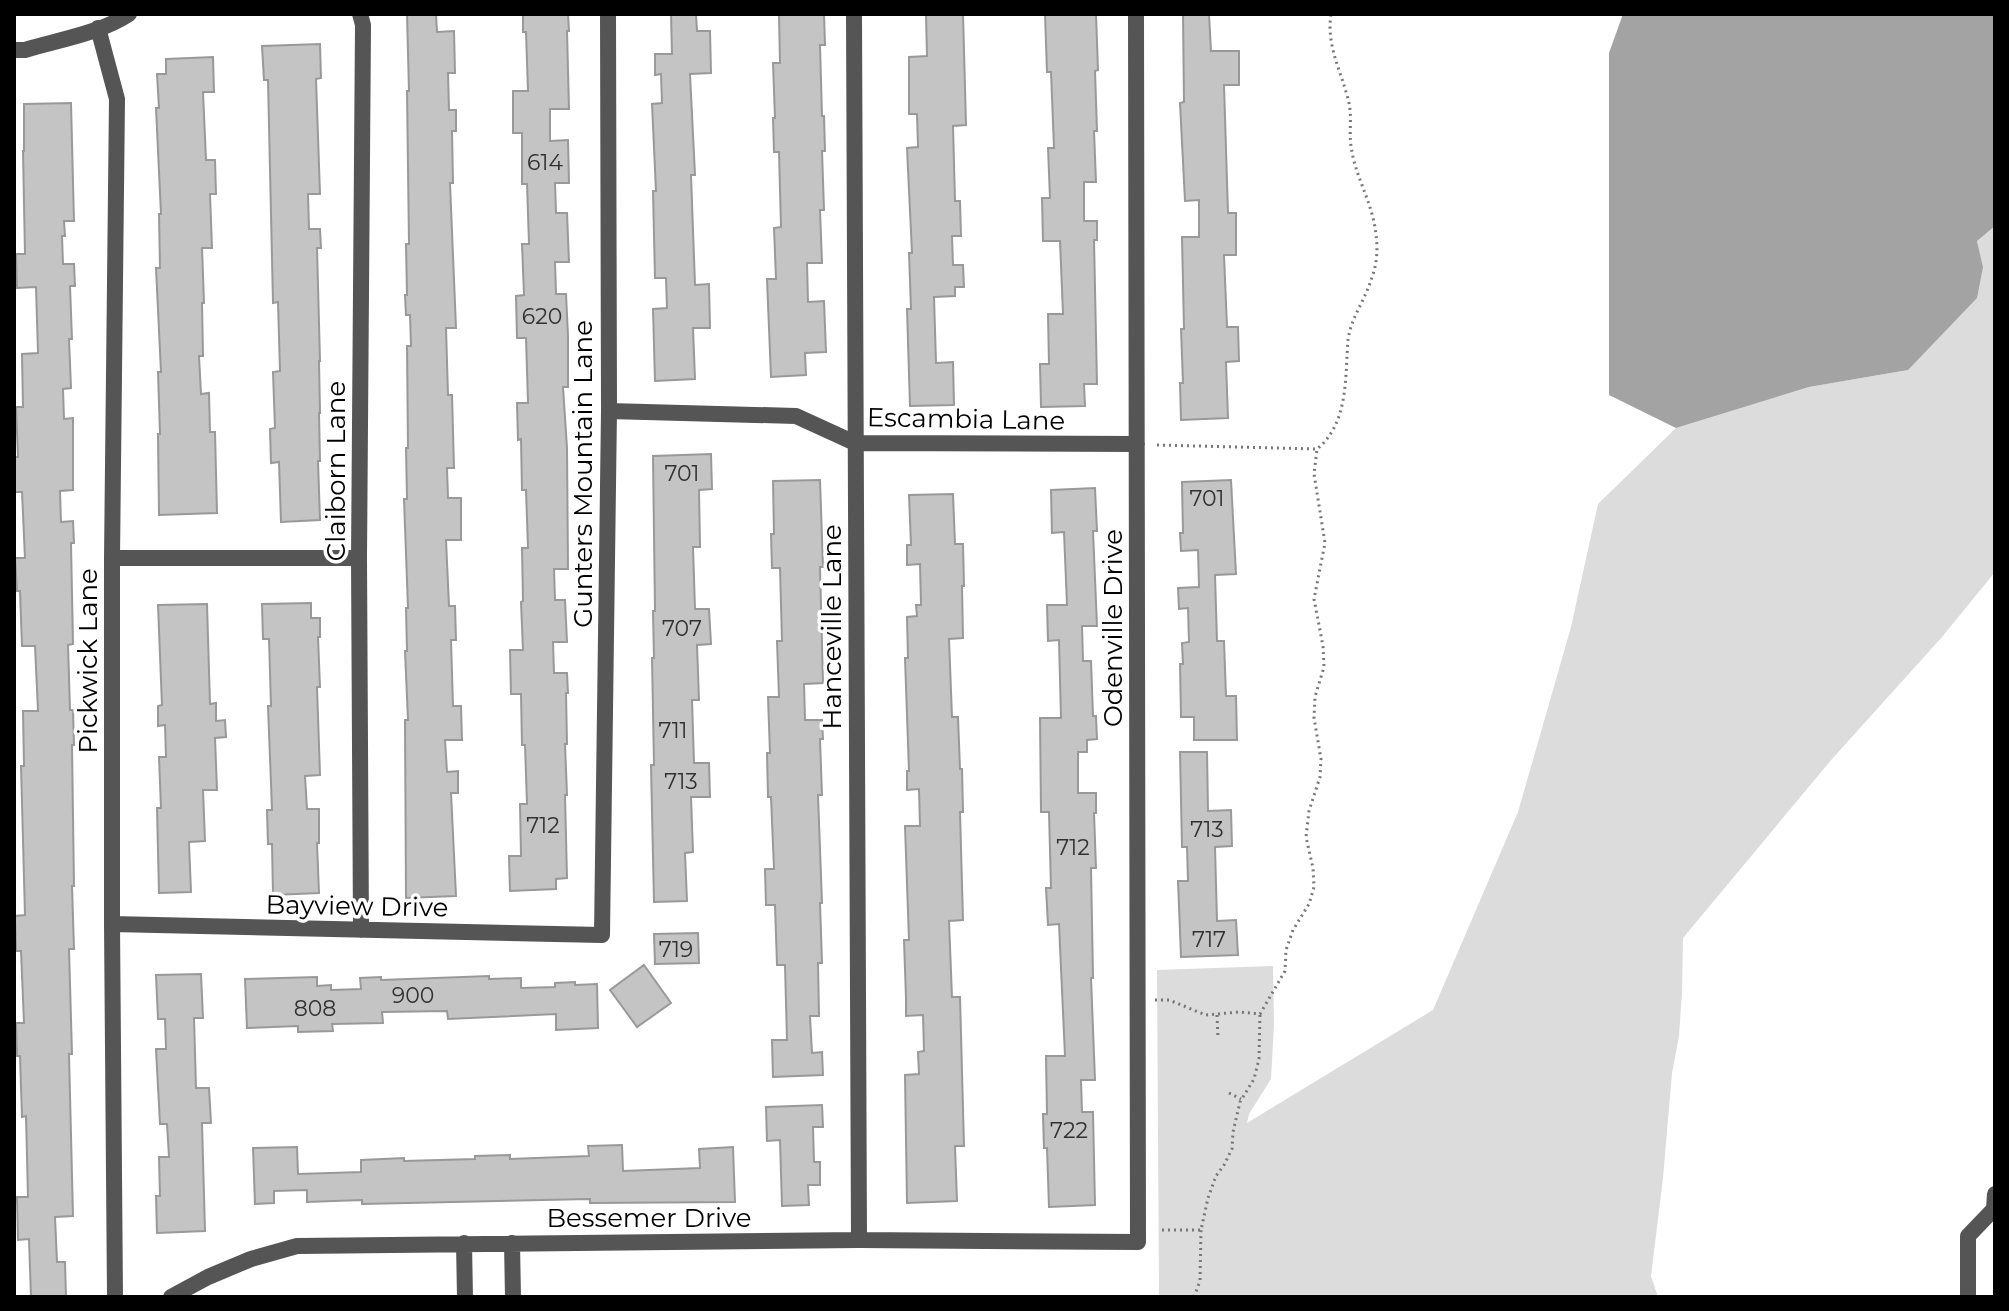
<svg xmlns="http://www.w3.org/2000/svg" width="2009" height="1311" viewBox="0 0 2009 1311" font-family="Montserrat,sans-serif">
<rect width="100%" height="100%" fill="#fff"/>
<path fill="#dcdcdc" d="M1995,226V572L1942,637L1832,759L1683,938L1682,992L1679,1036L1672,1073L1663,1178L1651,1276L1658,1297H1159L1157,970L1273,966L1274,1024L1271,1079L1249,1114L1247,1123L1433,1010L1518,812L1571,627L1598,504L1676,428L1809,387L1908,370L1983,267L1977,241Z"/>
<path fill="#a3a3a3" d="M1623,14H1995V226L1977,241L1983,267L1977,298L1908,370L1809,387L1676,428L1609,395V53Z"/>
<path fill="#c4c4c4" stroke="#999" stroke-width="2" d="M407,14H436L437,32L454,31L455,73H448L449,110H456V131H452L453,183H450L456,328H446L448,395H452L454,468H447L448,498H461V540H446L449,606H455L456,640H451L453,706H461L462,740H445L447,772L458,771V793H451L456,896L406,898L405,720H408L405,651H407L406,608H408L404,499H407L406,448H408L407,346H411L410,315H406L405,295H407L406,244H409L407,91H409Z
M523,14H568L569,31H567L569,109H550V141L568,140L569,183H555L556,213H567L569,262H555L556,294H566L568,336V387H563L567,448L568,569H554L555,600H565L567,642H553L554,673H567L568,693H566L567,744H565L567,795H565L567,878L556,879V889L510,891L509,856H521L520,804H527L525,745H522L521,694H511L510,650H523L521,602L523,601L522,548H528L526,490H522L521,439L518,440L517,403H528L526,338H517L516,296L524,295L522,244H529L527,184H522V133H513V91H528L526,32H523Z
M671,14H696L697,31H710L711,73L690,74L695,175H691L695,285L709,284L710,328H693L695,379L655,381L653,309L667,308L666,278H655L653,191H656L652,104L662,103L661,74L655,75V54H672Z
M779,14H824L825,45H820L822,116H824L825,151H822L824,210H820L822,263H807L808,302L824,301L826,352L805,353L806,375L771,377L767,279H776L774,228L781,227L779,152H774L773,118H775L773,63H780Z
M926,14H963L966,125L953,126L955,201H960L961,236H952L953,265H963L964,287H955V296L934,297L936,363L953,362L954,405L910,406L907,309H911L909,253H912L907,148L918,147L917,114H909V57L927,56Z
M1045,14H1096L1098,70L1095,71L1097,131H1094L1096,182H1084V221H1097V240H1094L1097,384H1084L1085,406L1041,407L1040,364H1049L1048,314H1063L1060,241H1043L1042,198H1050L1048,148H1054L1051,72H1047Z
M1183,14H1209L1211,51H1239V85H1224L1228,213H1236V255H1224L1227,327H1238L1239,361L1226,362L1228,418L1181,420L1180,383H1183L1181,329H1184L1182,237H1199V200L1185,201L1180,103L1184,102Z
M320,44L321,78L316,79L320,194H308L309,229H320L321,248H317L320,361H319L320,413H319L320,461H318L320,520L281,522L279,462L271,463L270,429L275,428L273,372L280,371L278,302L273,303L268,80H264L262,46Z
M213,57L214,92H203L206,160H215L216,194H210L212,248H202L204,303H202L203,356H199L201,394L209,393L210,432H215L217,513L159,515L158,434H160L158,372H161L156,268H160L159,214H161L156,108H159L157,74H166V59Z
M71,103L74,221H64L65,236H62L63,264H74L75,286H70L72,339H69L71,388L63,389L64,419L73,418V490L60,491L61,522L73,521L74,543H71L73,644L68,645L70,710H73L74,745H72L74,886H72L74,949H69L72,1054H69L73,1216L55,1217L57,1262H65L66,1297H31L29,1239L18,1240L17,1197H28L26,1116L22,1117L20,1056H17L16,1023H24L21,951H16L15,916L25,915L21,766H24L23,711H38L35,646H22L20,591H17L15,558H25L22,492H15L14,457H18L16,407H23L22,354L38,353L36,287L17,288L16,254H25L23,151H24V104Z
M711,454L712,489L699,490L700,547H693L695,609H709L711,644L697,645L699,700H692L694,763H709L710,797H691L693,852L685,853L687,901L654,902L651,765H654L652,658H654L653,611H655L653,456Z
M820,480L823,567H820L823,683L804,684L805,720H822L823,739H820L822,795H818L822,903H820L822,963H818L819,1016H810L812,1053L822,1052L823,1075L773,1077L772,1040H787L785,965H777L775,905H766L765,869H774L771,797H768L767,753H770L768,697H779L777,641H782L780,568H772L771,534H774L773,481Z
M1231,480L1236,574L1215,575L1217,641H1224L1226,696H1236L1237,740H1194V717H1181L1180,664H1183L1182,643L1189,642L1188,608L1179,609L1178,588L1199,587L1198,550L1181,551L1180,533H1183L1182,482Z
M1095,488L1097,531H1093L1097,626H1082L1083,661H1091L1093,716H1096L1097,739L1087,740V752H1078V793H1096V813H1094L1096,868H1091L1093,978H1091L1095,1080H1081L1082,1112H1093L1095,1205L1049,1207L1047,1148H1044L1043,1114H1047L1046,1056H1065L1059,924L1048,925L1046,888H1051L1049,812H1041L1040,718H1061L1059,640L1048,641L1047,605H1067L1064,532L1052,533L1051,490Z
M953,494L955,544H963L964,586H962L963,638L949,639L952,717H958L960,769H962L963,812H960L963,920L949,921L952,997H960L964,1146H955L957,1201L907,1203L905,1075L919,1074L918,1052L924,1051L923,1015L906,1016V998L904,940H909L905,826H920L919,789L907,790V771H909L905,658H908L907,617L917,616L916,605H921L920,564L907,565V545H911L909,495Z
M311,603V618H320V637H318L320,687H317L320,775L305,776L307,809H319V843H317L319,893L273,895L272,844H268L267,810H272L268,706H271L269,639H263L262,604Z
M207,604L210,704L216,703V721L225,720L226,737L215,738L217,790H203L205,841L189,842L191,892L159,893L157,808H161L159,757H166L165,725L158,726V706L162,705L158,605Z
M1180,752H1207L1208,811L1231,810L1232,846L1215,847L1217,921L1236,920L1238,955L1181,957L1178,881H1188L1187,847H1182Z
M698,933L699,963L655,964L654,934Z
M644,965L671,1003L637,1027L610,990Z
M201,974L203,1018H194L196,1088H209L211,1123H202L205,1231L157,1233L156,1196H160L159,1157H169L167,1124H160L156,1049H166L165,1019H158L156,975Z
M489,976V979L521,978V988L555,987V983L575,982V985L597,984L598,1028L556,1030V1014L448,1019L447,1011L382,1012L383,1023L332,1024L333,1031L298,1032V1026L247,1028L245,979L317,977V986L331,985V990L361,989L360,978L381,977V980Z
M822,1105L823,1127H813L814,1162H820V1185H808L809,1205L782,1206L780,1140L767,1141L766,1107Z
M622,1145L623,1171L700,1168L699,1149L733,1147L735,1202L590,1203V1199L362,1204V1200L307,1202V1190L274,1191V1203L255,1204L253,1148L297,1147L298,1174L361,1172V1160L404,1158V1161L475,1159V1156L510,1155V1159L589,1156L588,1146Z"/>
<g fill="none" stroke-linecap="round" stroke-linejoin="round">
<path stroke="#777" stroke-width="3" stroke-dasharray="2 4" stroke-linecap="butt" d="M1157,445L1317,449C1349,423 1345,376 1348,340C1351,317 1366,299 1372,277C1377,264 1378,249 1376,235C1373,203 1355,177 1351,146C1349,132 1352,117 1349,103C1342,72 1326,47 1331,14
M1155,1000H1169L1206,1015L1239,1012L1260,1014L1285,971L1286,950L1293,930L1309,904L1314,887L1313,868L1306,837L1309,811L1320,777L1321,759L1314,718L1315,697L1324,667L1323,646L1314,599L1325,543L1314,474L1317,449
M1217,1015L1218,1038
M1229,1093L1241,1099
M1162,1230H1201L1208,1198L1216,1176L1224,1165L1232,1149L1233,1132L1240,1102L1254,1079L1259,1059L1260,1014
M1194,1297L1200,1281L1201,1230"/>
<path stroke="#555" stroke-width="16" d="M360,14L363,25L359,558L361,930
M854,14L859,1240
M98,28L117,99L112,558V924L115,1297
M14,50H25C58,40 101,33 129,14
M609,411L796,416L855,443L1137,444
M112,558H359
M112,924L602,935L609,411L608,14
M464,1243L465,1297
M512,1243L513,1297
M171,1297L208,1277L251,1259L297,1246L859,1240L1138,1242L1136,14
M1968,1297V1236L1994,1209L1995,1194"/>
</g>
<g text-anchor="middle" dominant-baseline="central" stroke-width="7" stroke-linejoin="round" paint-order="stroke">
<g font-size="22" fill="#313131">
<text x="545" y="162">614</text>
<text x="542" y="316">620</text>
<text x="682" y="473">701</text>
<text x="1207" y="498">701</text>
<text x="682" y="628">707</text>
<text x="673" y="730">711</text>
<text x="681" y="781">713</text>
<text x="543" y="825">712</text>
<text x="1207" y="829">713</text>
<text x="1073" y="847">712</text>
<text x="1209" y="939">717</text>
<text x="676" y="949">719</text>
<text x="413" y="995">900</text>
<text x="315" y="1008">808</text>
<text x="1069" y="1130">722</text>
</g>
<g font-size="26" fill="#000" stroke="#fff">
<text transform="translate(966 419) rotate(1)">Escambia Lane</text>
<text transform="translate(336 471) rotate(-90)">Claiborn Lane</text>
<text transform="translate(583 474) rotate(-90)">Gunters Mountain Lane</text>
<text transform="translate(832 627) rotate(-90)">Hanceville Lane</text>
<text transform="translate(1113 628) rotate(-90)">Odenville Drive</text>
<text transform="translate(88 661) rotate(-90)">Pickwick Lane</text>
<text transform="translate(357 906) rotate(1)">Bayview Drive</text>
<text x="649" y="1218">Bessemer Drive</text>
</g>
</g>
<rect width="2009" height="1311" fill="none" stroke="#000000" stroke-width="32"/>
</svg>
